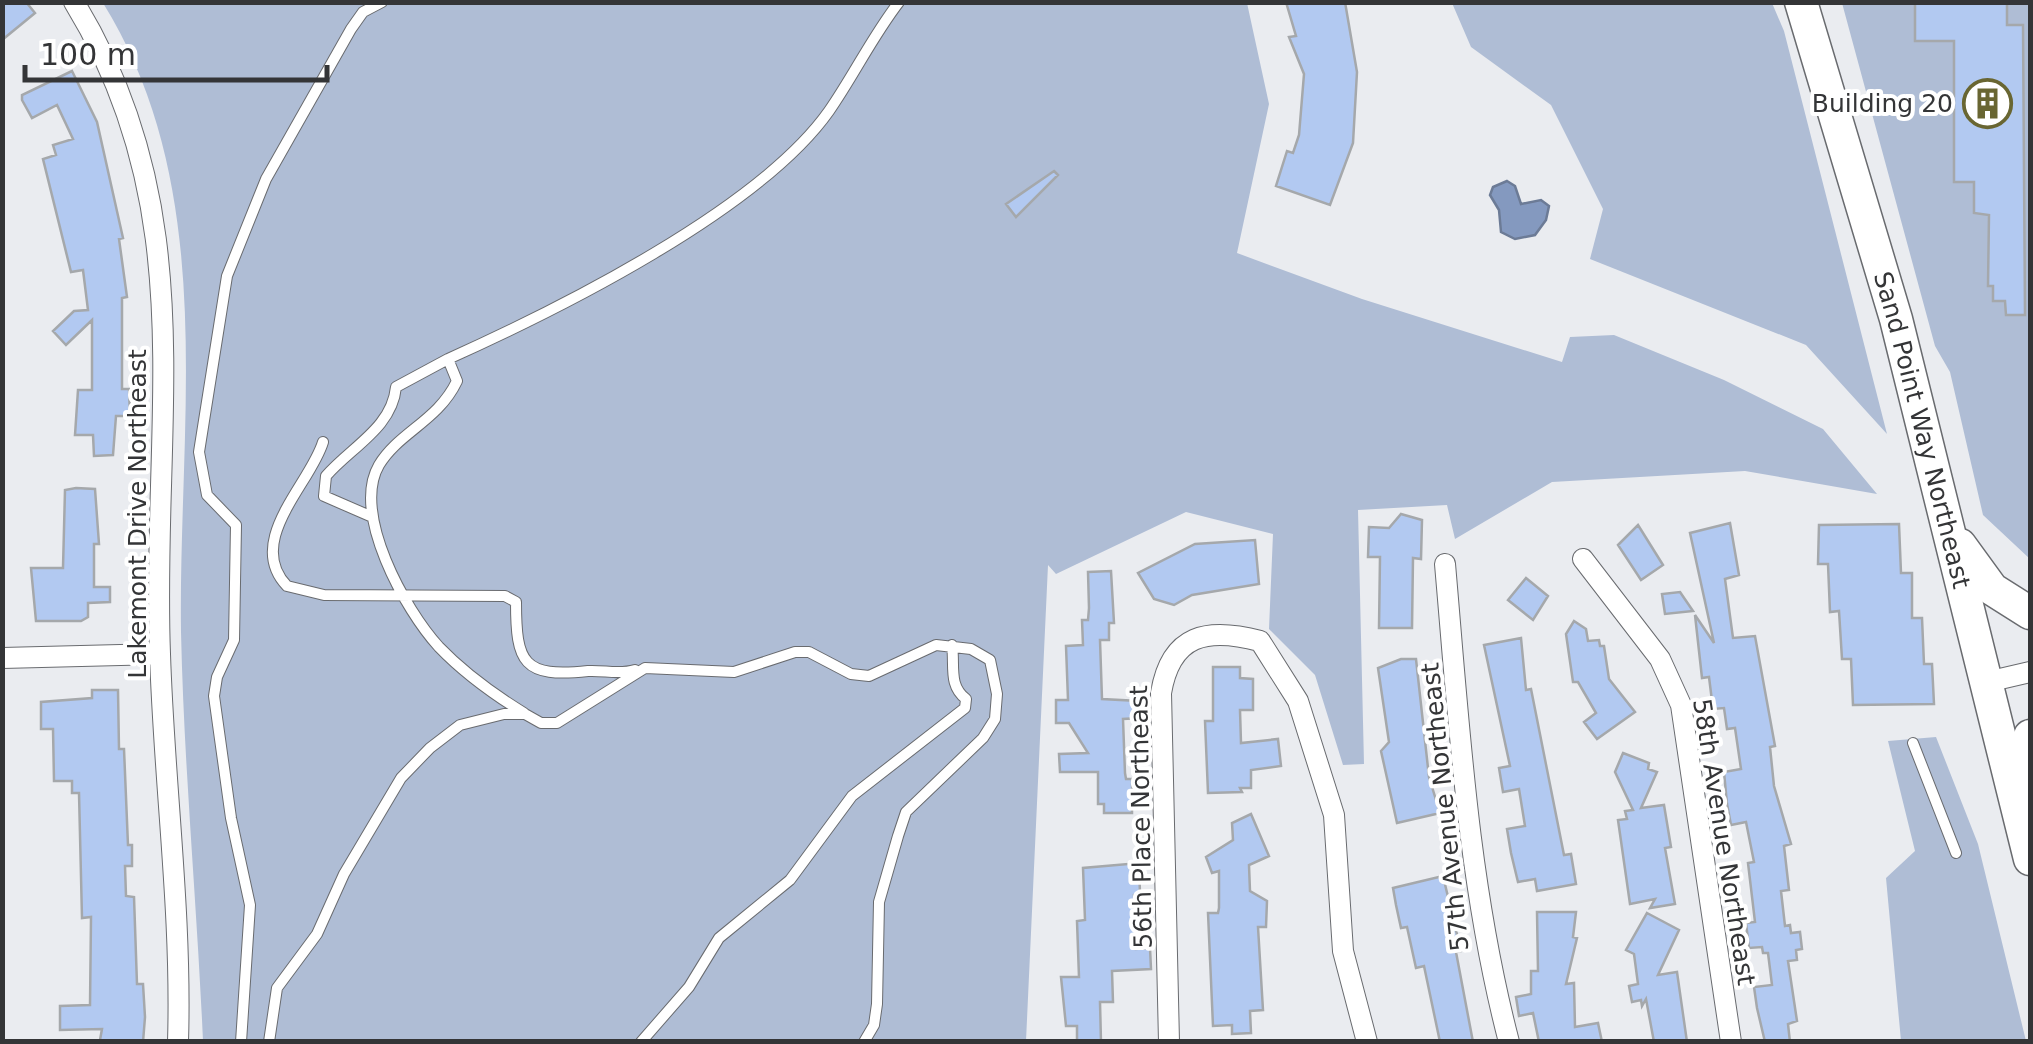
<svg xmlns="http://www.w3.org/2000/svg" width="2033" height="1044" viewBox="0 0 2033 1044" font-family="'DejaVu Sans',sans-serif">
<rect width="100%" height="100%" fill="#eaecf0"/>
<path fill="#afbdd5" d="M103,3H1247L1269,104L1237,253L1362,299L1562,362L1570,337L1614,335L1724,380L1823,429L1877,494L1745,471L1552,482L1455,539L1447,505L1358,510L1364,764L1343,765L1315,675L1269,629L1273,534L1186,512L1056,574L1048,565L1026,1041H203C197,905 184,769 181,632C178,421 220,192 103,3Z
M1452,3H1772L1784,31L1887,434L1806,345L1590,259L1603,209L1551,105L1471,47Z
M1842,3H2030V559L1983,515L1950,372L1935,346Z
M1936,737L1978,844L2026,1041H1901L1886,878L1915,851L1888,741Z"/>
<path fill="#8499bf" stroke="#6c7b96" stroke-width="2.5" d="M1507,181L1515,186L1521,204L1541,200L1549,206L1546,220L1535,235L1515,239L1501,232L1499,210L1490,195L1493,187Z"/>
<path fill="#b2c9f1" stroke="#a5a8ab" stroke-width="2.5" d="M2,2H26L35,13L2,40Z
M1286,2H1345L1357,72L1353,143L1330,205L1276,186L1287,151L1293,153L1299,135L1304,74L1289,37L1296,36Z
M1915,2H2007V25H2023L2025,315H2006L2005,301H1993V286H1988L1989,215L1974,213V182H1954V41H1915Z
M72,71L97,122L123,238L119,239L127,297L122,298V389H129L130,416H116L113,455L94,456L93,435H75L78,390H92V320L66,345L53,331L74,311L88,310L83,270L71,272L43,159L56,155L53,145L73,139L57,105L32,118L22,100V95Z
M1054,171L1058,175L1016,217L1006,204Z
M76,488L95,489L99,544H94V587H110V602L88,603V617L81,621H36L31,568H63L65,490Z
M1401,514L1422,520L1421,559L1413,558L1412,628H1379L1380,557H1368L1369,527L1389,528Z
M1730,523L1739,575L1725,579L1733,638L1755,636L1775,746L1770,747L1774,786L1791,844L1784,846L1789,890L1781,891L1785,926L1790,925L1791,933L1800,932L1802,949L1796,950L1797,960L1788,961L1797,1021L1788,1024L1790,1042H1765L1757,1008L1754,987L1772,985L1768,953H1763L1762,947L1749,948L1746,923L1755,922L1748,863L1754,862L1746,822L1731,825L1727,804L1724,772L1741,769L1735,728L1727,729L1724,708L1713,709L1709,677L1702,678L1695,615L1714,643L1690,533Z
M1899,524L1901,573H1912V618H1922L1924,664H1932L1934,704L1853,705L1851,659H1842L1839,611L1830,612L1828,564H1818L1819,525Z
M1638,525L1663,565L1641,580L1618,545Z
M1255,540L1259,584L1192,595L1174,605L1154,599L1138,573L1195,544Z
M1111,571L1114,623H1109V640H1100L1102,699L1139,701L1140,718L1123,719L1125,773L1126,779H1132V813H1104V804H1098V772H1060L1059,754L1088,753L1069,723H1056V700H1068L1066,646L1083,645L1082,620H1088L1089,608L1088,572Z
M1526,578L1548,596L1533,620L1508,600Z
M1680,592L1693,611L1665,614L1662,594Z
M1574,621L1586,629L1588,641L1599,640L1600,646H1604L1609,679L1635,712L1597,739L1584,722L1596,713L1578,682H1573L1566,634Z
M1521,638L1526,690L1531,689L1564,855L1571,854L1576,884L1537,891L1535,879L1518,882L1511,853L1507,829L1525,826L1519,789L1503,792L1499,768L1510,766L1484,645Z
M1401,659H1416L1429,777L1440,813L1397,823L1381,751L1389,742L1378,668Z
M1213,667H1240V678L1253,679V710H1240L1241,743L1278,739L1281,766L1251,770V788H1240L1242,792L1208,793L1205,721H1213Z
M92,690H118L119,749H124L128,845H132V866H125L126,896L134,897L137,984H143L145,1017L143,1042H105L100,1040L102,1029L60,1030V1006L90,1005L91,917L82,918L79,793H72V781H54L53,729H41V702L92,698Z
M1623,753L1649,763L1648,769L1657,772L1641,808L1664,805L1671,847L1665,848L1675,904L1650,908L1655,899L1630,904L1618,820L1627,819L1625,811L1633,810L1615,772Z
M1251,814L1269,856L1249,865L1250,891L1267,901L1266,927H1258L1263,1010L1250,1011L1251,1033L1232,1034V1025L1213,1026L1208,913H1218L1219,908V871L1212,873L1206,857L1233,840L1232,823Z
M1139,863L1140,894L1134,895L1136,949L1150,948L1151,969L1112,971L1113,1002H1100L1101,1042H1077V1026H1066L1061,977H1079L1077,921L1085,920L1083,868Z
M1443,876L1461,951L1456,952L1473,1042H1440L1424,966L1416,968L1407,927L1401,928L1396,905L1393,888Z
M1537,912H1576L1573,937L1577,938L1566,984L1574,983L1575,1027L1598,1023L1602,1042H1539L1533,1013L1519,1016L1516,997L1531,994V971H1538Z
M1647,913L1679,930L1658,975L1677,972L1687,1042H1654L1646,999L1642,1006L1641,1000L1632,1002L1629,986L1638,984L1634,954L1626,950Z"/>
<g fill="none" stroke-linecap="round" stroke-linejoin="round">
<defs>
<path id="service" d="M323,442C311,483 244,541 287,586L324,595L505,596L516,602C516,663 523,678 588,671C604,670 619,675 635,670
M370,516L324,496L326,476C351,447 392,428 396,387L448,359
M524,713C493,694 464,673 439,647C405,610 351,513 379,465C399,432 438,421 457,381L448,359C559,309 759,210 829,111C854,75 872,37 899,2
M1913,743L1956,853
M241,1042L250,905L231,818L214,696L217,677L234,640L236,525L207,495L199,452L227,276L266,179L351,29L363,12L382,2
M269,1042L277,988L317,934L344,874L401,778L430,748L460,725L504,714H525L541,723H557L645,668L734,672L795,652H809L851,674L869,676L936,645L971,649L990,660L997,694L995,719L983,738L906,812L898,836L879,902L877,1004L874,1025L864,1042
M641,1042L689,987L719,938L790,880L852,796L965,708L966,699C948,685 955,666 952,645"/>
<path id="minor" d="M74,2C204,214 151,422 160,654C164,783 182,913 178,1042
M1583,559L1660,659L1681,705L1731,1042
M1445,564C1459,724 1468,885 1509,1042
M2,658L160,654
M1987,682L2030,672
M1169,1042L1161,693C1171,634 1207,627 1260,641L1298,701L1334,815L1343,951L1367,1042"/>
<g id="primary">
<path id="s1" d="M1801,2L1896,319L2030,859"/>
<path d="M1960,545L1992,589L2030,613"/>
<path d="M2018,787L2030,736"/>
</g>
</defs>
<use href="#service" stroke="#696b6f" stroke-width="12"/>
<use href="#minor" stroke="#696b6f" stroke-width="22"/>
<use href="#primary" stroke="#696b6f" stroke-width="35"/>
<use href="#service" stroke="#fff" stroke-width="10"/>
<use href="#minor" stroke="#fff" stroke-width="20"/>
<use href="#primary" stroke="#fff" stroke-width="32"/>
</g>
<defs>
<symbol id="building-ring" viewBox="-11 -11 22 22"><circle r="9.5" fill="#fff" stroke="#696632" stroke-width="1.5"/><path d="M-4-6H4V6H1V3H-1V6H-4ZM-2.5-4.3h1.7v1.8h-1.7ZM.8-4.3h1.7v1.8H.8ZM-2.5-1h1.7V.8h-1.7ZM.8-1h1.7V.8H.8Z" fill="#696632"/></symbol>
</defs>
<g fill-rule="evenodd">
<use href="#building-ring" x="1960" y="76" width="55" height="55"/>
</g>
<g text-anchor="middle" dominant-baseline="central" stroke-width="8" stroke-linejoin="round" paint-order="stroke">
<g font-size="25" fill="#343537" stroke="#fff" text-anchor="end">
<text x="1953" y="103">Building 20</text>
</g>
<g font-size="25" fill="#343537" stroke="#fff">
<text stroke="none"><textPath href="#s1" startOffset="445">Sand Point Way Northeast</textPath></text>
<text transform="translate(137 514) rotate(-90)">Lakemont Drive Northeast</text>
<text transform="translate(1445 807) rotate(-96)">57th Avenue Northeast</text>
<text transform="translate(1141 817) rotate(-91)">56th Place Northeast</text>
<text transform="translate(1724 842) rotate(81)">58th Avenue Northeast</text>
</g>
</g>
<rect width="2033" height="1044" fill="none" stroke="#343537" stroke-width="10"/>
<path d="M25 65v15h302v-15" fill="none" stroke="#343537" stroke-width="5"/>
<text x="40" y="65" font-size="30" fill="#343537" stroke="#ffffff" stroke-width="8" paint-order="stroke">100 m</text>
</svg>
